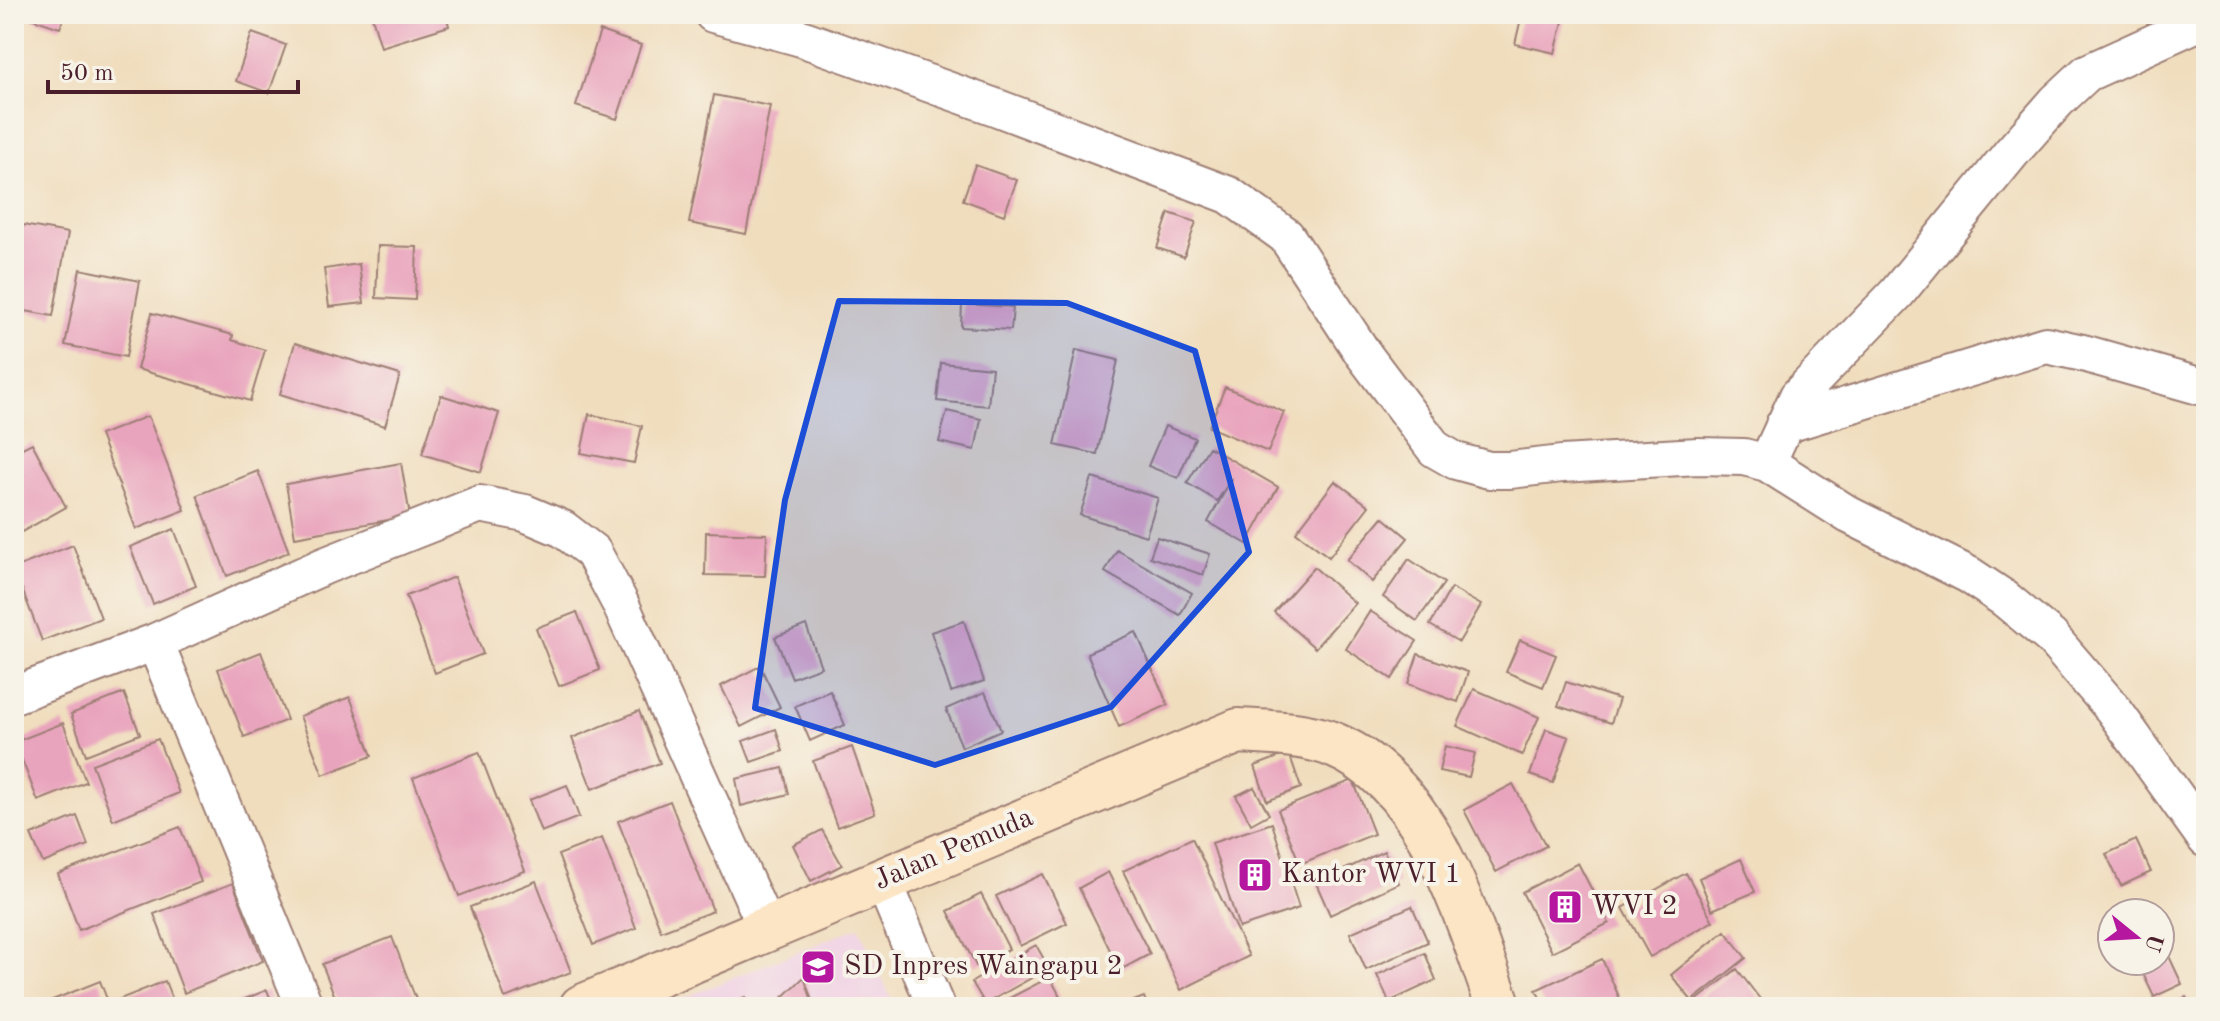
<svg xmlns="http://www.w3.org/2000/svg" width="2220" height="1021" viewBox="0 0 2220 1021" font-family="'Old Standard TT',serif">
<rect width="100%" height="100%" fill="#f7f3e8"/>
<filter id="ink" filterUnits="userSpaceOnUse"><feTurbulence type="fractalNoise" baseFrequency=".0125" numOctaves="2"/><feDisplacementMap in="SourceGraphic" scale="16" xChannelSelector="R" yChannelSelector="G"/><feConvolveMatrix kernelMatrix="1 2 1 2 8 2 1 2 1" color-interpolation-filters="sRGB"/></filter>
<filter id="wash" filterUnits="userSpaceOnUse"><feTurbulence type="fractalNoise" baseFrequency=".006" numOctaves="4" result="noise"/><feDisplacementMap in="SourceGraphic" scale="32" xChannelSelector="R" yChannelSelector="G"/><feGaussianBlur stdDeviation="1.8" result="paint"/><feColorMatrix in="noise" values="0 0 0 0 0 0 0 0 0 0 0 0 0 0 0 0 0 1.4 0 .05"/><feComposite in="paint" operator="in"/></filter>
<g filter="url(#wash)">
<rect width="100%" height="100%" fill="#f0ddbd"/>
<path fill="#f0d0e4" d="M859,927L895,1007H661Z"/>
<g id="blocks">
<path fill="#e9a4bd" d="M35,14H65L60,28L33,19Z
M371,14H446L449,26L381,47Z
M1522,14H1565L1555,53L1515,44Z
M600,31L641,45L617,119L576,106Z
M252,33L286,45L269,93L236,81Z
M714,95L770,106L746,234L689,223Z
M975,165L1017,180L1004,215L963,200Z
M1169,213L1196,222L1184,257L1157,248Z
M23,225L68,233L53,316L14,309V274Z
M378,246L417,247L415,300L376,298Z
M359,264L364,303L329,307L324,269Z
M80,269L140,281L126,357L65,345Z
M962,304L1013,307L1011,330L961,327Z
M152,313L233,335L232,340L265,350L250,401L137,369Z
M295,343L400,375L385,426L280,394Z
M1076,350L1118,360L1097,454L1055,445Z
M941,363L992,368L988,406L937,401Z
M1225,387L1284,412L1268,452L1209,427Z
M14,389L23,411L14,414Z
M441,395L499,413L481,472L422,454Z
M947,411L981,419L975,450L939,442Z
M589,414L642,426L634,463L581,453Z
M148,416L185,510L136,529L100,435Z
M1165,426L1195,438L1178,478L1148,466Z
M32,443L66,507L16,535L14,531V452Z
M1209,447L1278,487L1247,544L1208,522L1232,478L1217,501L1187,483Z
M401,463L410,516L295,537L286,484Z
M258,471L289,552L227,576L197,495Z
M1092,478L1158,498L1146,536L1080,515Z
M1335,481L1369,506L1329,557L1296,532Z
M1383,517L1408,538L1372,582L1347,560Z
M174,529L196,586L153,604L130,547Z
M706,532L767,534L765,576L705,575Z
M1157,537L1210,554L1203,575L1150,557Z
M73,545L101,618L42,641L14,568Z
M1117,550L1192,593L1180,615L1105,572Z
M1409,559L1444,583L1417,621L1383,597Z
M1314,567L1355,603L1315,648L1274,612Z
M454,577L483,654L435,673L406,596Z
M1451,588L1481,605L1459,642L1430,625Z
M1370,611L1417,641L1392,679L1346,649Z
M577,612L600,670L559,686L536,628Z
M964,621L984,681L951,692L931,632Z
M806,625L821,667L792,678L775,637Z
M1136,632L1168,705L1119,727L1087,653Z
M1520,640L1556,655L1543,687L1506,672Z
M261,652L287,720L244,737L218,669Z
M1418,654L1468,672L1458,702L1408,684Z
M760,666L780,707L741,727L721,686Z
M1566,682L1619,699L1611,723L1558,706Z
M1474,689L1539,717L1522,755L1457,726Z
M830,691L845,725L810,741L795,706Z
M985,692L1001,730L962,747L946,709Z
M124,693L140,734L86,755L71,714Z
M350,697L372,756L323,775L300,716Z
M639,711L660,763L592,789L572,738Z
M63,723L86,782L38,801L15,742Z
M776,729L783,751L751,762L743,741Z
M1546,729L1569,737L1553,783L1530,775Z
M158,739L179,793L113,820L92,764Z
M1445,746L1475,753L1469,777L1439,771Z
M852,747L875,813L837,827L813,761Z
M479,752L525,871L459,896L413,778Z
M1289,753L1301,788L1267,801L1255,766Z
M783,768L789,794L741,806L736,779Z
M1353,780L1374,834L1300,864L1278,810Z
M1513,784L1546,846L1496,872L1464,810Z
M567,785L579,817L541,832L529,800Z
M1254,787L1269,814L1251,824L1236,796Z
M670,801L713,911L661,931L618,821Z
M77,816L88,845L43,863L31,835Z
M1272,823L1299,908L1239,928L1212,843Z
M180,827L201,882L79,930L58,874Z
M822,830L842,865L811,881L793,845Z
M602,838L636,928L593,945L558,855Z
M1192,838L1249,956L1181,990L1123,871Z
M2136,840L2151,872L2121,886L2106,854Z
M1384,851L1399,883L1330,915L1316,883Z
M1741,859L1755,892L1712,910L1699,878Z
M1578,863L1609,923L1552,952L1522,892Z
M1108,872L1150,954L1120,970L1079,888Z
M1686,873L1713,921L1650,957L1623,908Z
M1043,874L1067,923L1020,946L996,896Z
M536,881L571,972L505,998L470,907Z
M233,883L263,961L184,993L154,914Z
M981,894L1009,949L976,966L948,911Z
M1412,906L1428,942L1366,970L1350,933Z
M1725,931L1746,958L1692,1001L1671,975Z
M392,937L419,1007H339L322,964Z
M2160,937L2182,984L2154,997L2137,961H2160Z
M1036,945L1049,968L985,1004L972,982Z
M1425,953L1436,980L1389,1002L1377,975Z
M1602,959L1621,1001L1607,1007H1545L1536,990Z
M1737,969L1760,999L1750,1007H1701L1696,1001Z
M804,977L814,1007H773Z
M1050,977L1060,996L1040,1007H1001L1000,1003Z
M100,981L110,1007H35Z
M165,981L175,1007H123L120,999Z
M267,990L274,1007H225Z
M745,997L749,1007H721Z
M1144,997L1148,1007H1118Z
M2186,997L2191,1007H2164Z"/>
</g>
</g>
<g filter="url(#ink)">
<use href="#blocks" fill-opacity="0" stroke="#9d7e74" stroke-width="2"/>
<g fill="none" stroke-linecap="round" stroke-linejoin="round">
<defs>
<path id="street" d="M713,14L798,37L995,107L1229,195L1286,236L1364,355L1416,424L1435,449L1456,461L1489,470H1510L1562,464L1698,456L1744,457L1767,463L1849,515L1969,575L2005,599L2051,637L2113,709L2206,839
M1784,425L2046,345L2083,353L2206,388
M1767,463L1798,396L1897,293L2012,152L2057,101L2087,73L2206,19
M155,642L305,1007
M14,695L155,642L324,566L480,504L525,513L563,529L593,552L620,603L767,929
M883,880L936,1007"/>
<path id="secondary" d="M582,1007L1238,731C1269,733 1305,733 1334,745C1431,785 1466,917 1499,1007"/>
</defs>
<use href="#street" stroke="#9d7e74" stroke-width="40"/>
<use href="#secondary" stroke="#9d7e74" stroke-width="48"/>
<use href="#street" stroke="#fff" stroke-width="36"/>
<use href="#secondary" stroke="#fce5c4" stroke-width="44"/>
</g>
</g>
<path fill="#1d4ed8" fill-opacity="0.2" stroke="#1d4ed8" stroke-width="6" stroke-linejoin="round" d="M839,301L1067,303L1195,351L1249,552L1111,707L935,765L755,708L785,500Z"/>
<defs>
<symbol id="building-square" viewBox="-11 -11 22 22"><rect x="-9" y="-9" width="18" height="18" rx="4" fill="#b5179e" stroke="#f7f3e8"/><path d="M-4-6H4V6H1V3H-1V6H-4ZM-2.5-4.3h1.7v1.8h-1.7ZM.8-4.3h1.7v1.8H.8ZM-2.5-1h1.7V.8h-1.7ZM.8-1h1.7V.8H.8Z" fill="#fff"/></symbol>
<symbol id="school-square" viewBox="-11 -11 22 22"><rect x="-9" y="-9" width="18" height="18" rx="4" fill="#b5179e" stroke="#f7f3e8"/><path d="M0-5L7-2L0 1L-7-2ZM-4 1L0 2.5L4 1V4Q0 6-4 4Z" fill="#fff"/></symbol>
</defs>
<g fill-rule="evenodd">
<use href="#building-square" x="1235" y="855" width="40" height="40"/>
<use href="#building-square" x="1545" y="887" width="40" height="40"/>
<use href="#school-square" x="798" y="947" width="40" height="40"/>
</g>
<g text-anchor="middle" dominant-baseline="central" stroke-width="8" stroke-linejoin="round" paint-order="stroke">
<g font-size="28" fill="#4a1f2b" stroke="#f7f3e8">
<text transform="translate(954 850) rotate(-23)">Jalan Pemuda</text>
</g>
<g font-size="28" fill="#4a1f2b" stroke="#f7f3e8" text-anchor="start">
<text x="1281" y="875">Kantor WVI 1</text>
<text x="1591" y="907">WVI 2</text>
<text x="844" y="967">SD Inpres Waingapu 2</text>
</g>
</g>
<rect width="2220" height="1021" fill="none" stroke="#f7f3e8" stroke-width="48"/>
<g transform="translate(2136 937) rotate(108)"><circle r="38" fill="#f7f3e8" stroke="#b29e9c" stroke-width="2"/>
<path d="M0-6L14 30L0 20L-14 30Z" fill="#b5179e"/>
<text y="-12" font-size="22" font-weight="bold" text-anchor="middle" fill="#4a1f2b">U</text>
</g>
<path d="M48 80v12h250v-12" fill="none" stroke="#4a1f2b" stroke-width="4"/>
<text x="60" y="80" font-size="24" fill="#4a1f2b" stroke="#f7f3e8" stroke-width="6" paint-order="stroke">50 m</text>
</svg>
